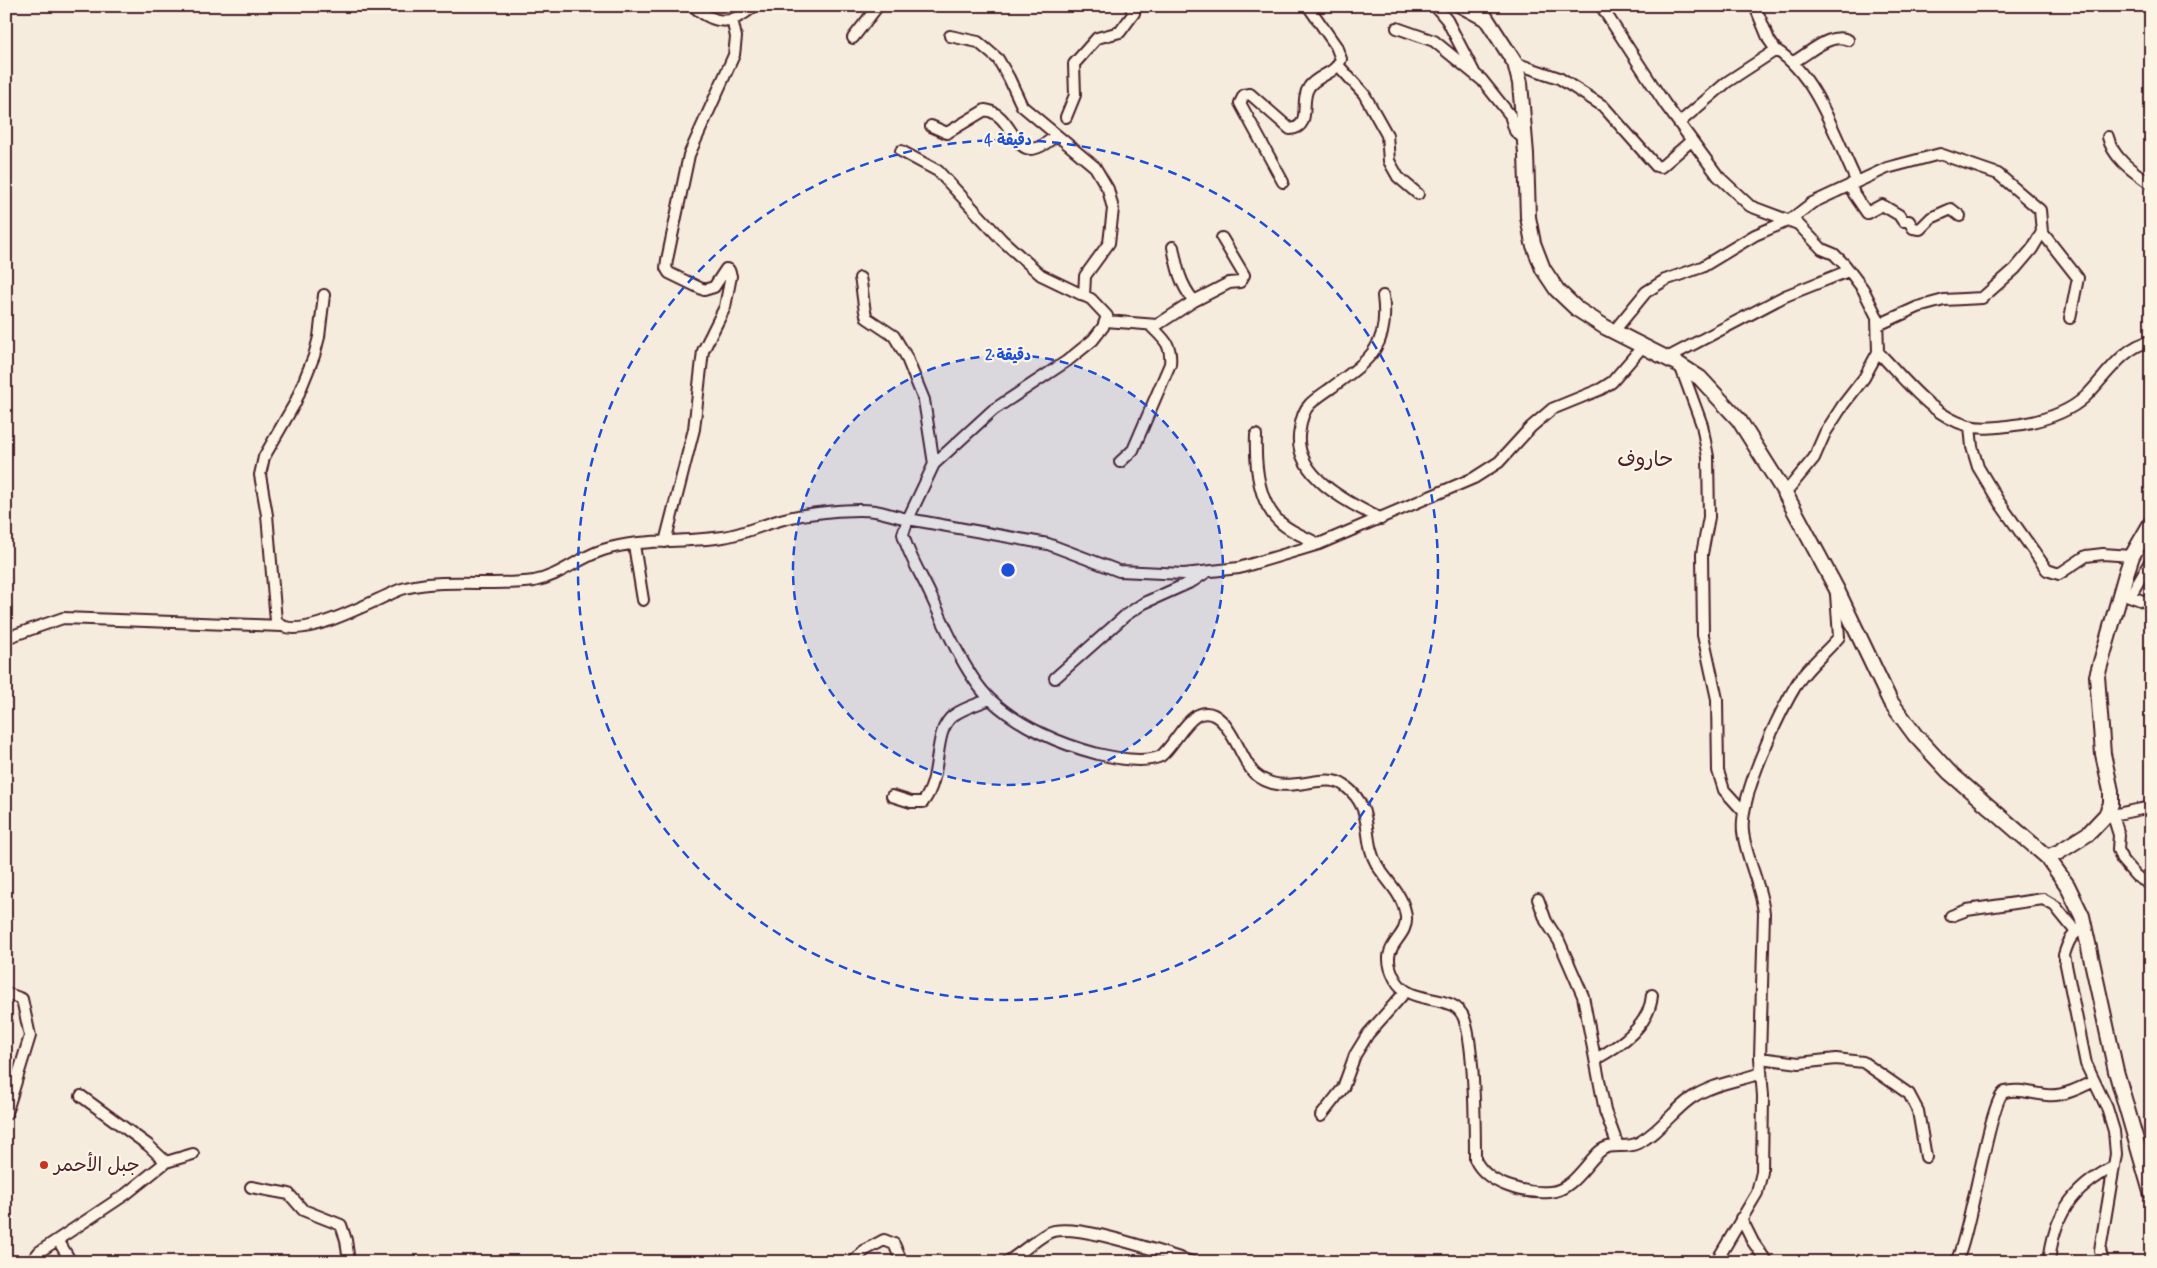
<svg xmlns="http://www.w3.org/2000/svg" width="2157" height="1268" viewBox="0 0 2157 1268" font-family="Mynerve,'Playpen Sans Arabic',sans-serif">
<rect width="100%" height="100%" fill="#f5ecde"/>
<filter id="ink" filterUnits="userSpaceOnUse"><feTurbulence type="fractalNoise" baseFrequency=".02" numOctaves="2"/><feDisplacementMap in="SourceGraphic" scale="10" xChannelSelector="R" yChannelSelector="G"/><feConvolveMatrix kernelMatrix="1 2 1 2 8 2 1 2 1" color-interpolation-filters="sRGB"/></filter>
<g filter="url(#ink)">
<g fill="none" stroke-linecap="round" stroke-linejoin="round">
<defs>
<path id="street" d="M693,6C715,25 731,26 754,6
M1435,6L1447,20L1474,72
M1458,6L1488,22
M1601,6L1665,104L1718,176L1750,206L1798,224L1822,249L1834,254L1845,265L1863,289L1877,317L1878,352
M1397,28L1434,41L1482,80L1510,115L1515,131L1525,140
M950,36L978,42L998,59L1009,78L1022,106L1095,167L1108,189L1113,209L1109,243L1085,276L1084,296
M853,38L878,6
M1776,50C1817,75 1836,140 1857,182L1887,168L1940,154L1998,174L2040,210L2042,232L2032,249L2015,269L1982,298L1944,300L1918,307L1878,325
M1793,62C1809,54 1829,32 1848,40
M1515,63L1559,78L1603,106L1656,166L1661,167L1691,141
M1338,65L1364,94L1387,135L1389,161L1398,177L1418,194
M1066,117L1075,95L1074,64L1097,38L1120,32L1134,13L1130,6
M1679,123L1727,82L1776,50L1769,40L1755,6
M931,126L947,133L985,110C1018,114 1012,176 1056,135
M2108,137C2113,159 2134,172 2151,184
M1283,182L1240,103L1244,95L1250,94L1290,129C1313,127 1299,101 1309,87C1317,75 1336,74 1341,59L1336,46L1308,6
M1851,184L1854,194L1867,213L1882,205L1899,215L1903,221H1909L1913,228L1920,229L1931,218L1951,209L1960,216
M2042,232L2078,278L2070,318
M1173,247C1177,268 1180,284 1194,301
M860,278C863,290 863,310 867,318L894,336L906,356L924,400L934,464
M324,295L319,337L314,356L295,403L264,457L260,475L267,515L276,621C295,646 379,597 402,589C439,577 493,587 534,581C560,576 578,558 603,550C641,538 684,543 723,537C744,534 764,524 784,519C806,513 853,508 875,511C886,513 897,517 908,519L934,464L993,410L1067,361L1093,340L1103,327L1107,316L1091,299L1041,275L1002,240L938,171L901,151
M1106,321L1157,325L1194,301L1229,283L1240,282L1244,275L1222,238
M1614,331L1646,292L1665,280L1702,267L1755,235L1790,220L1812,203L1857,182
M1643,346L1612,382L1601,389L1552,409L1531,427L1499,462L1474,478L1319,544L1239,568L1184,574L1119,571L1048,544L908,519L903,534C908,555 922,576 931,596C945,626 966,676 990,699C1018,726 1060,744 1098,754C1116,758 1144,764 1161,756C1174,745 1182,725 1196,716C1226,699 1240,761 1255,774C1286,800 1322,769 1345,786C1376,809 1361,838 1377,865C1387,882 1404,895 1406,917C1408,941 1376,944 1395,979C1407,1001 1433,996 1452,1005C1456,1007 1461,1012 1463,1016C1475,1042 1475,1127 1475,1159C1486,1184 1524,1194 1550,1192C1571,1191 1585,1165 1599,1152C1611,1141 1625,1150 1638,1143C1658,1133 1672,1112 1690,1099C1711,1084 1738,1081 1761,1073
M1667,358L1785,296L1848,271
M1680,365L1702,425L1708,457L1709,517L1702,554L1703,635L1717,699L1718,771L1724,790L1744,812
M1970,426L1972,447L1978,467L1999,502L2047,570L2059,574L2086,556L2103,554L2132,556
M1256,435C1255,463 1257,503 1281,523C1291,532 1307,538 1319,544
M1120,462L1133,450L1170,364C1172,343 1163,339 1150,325
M1785,493L1814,458L1825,433L1843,405L1864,378L1878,352C1905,379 1931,416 1969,426C1985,430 2006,426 2022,424C2044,420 2069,412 2085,397C2105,378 2122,347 2151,341
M1381,519C1348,503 1290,474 1300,429C1301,420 1304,410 1310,404C1316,398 1324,393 1331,388C1369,360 1390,347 1383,296
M665,542L694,429L703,351L725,307L731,276L729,270L726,269L714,287L704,290L669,273L666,268L667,260L689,155L734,55L736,37L732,19
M634,545L643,600
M2124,594L2151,604
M2130,596L2151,560
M6,638L63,618L282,626
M1055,678L1126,615L1144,603L1193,581L1205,573
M892,796L911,802H923C944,776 931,731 954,715C964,708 978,704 990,699
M2108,816L2151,807
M2113,816L2119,835L2118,849L2122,860L2136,876L2151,885
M1538,899L1546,921L1559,941L1583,996L1605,1111L1618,1146
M1951,916L1967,910L2043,899L2055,906L2076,932
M2084,928C2071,934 2068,942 2064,955L2086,1064L2107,1108L2114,1131L2116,1154L2100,1250L2103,1262
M6,993L22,999L30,1036L6,1114
M1760,1058L1799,1063L1836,1059L1863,1062L1909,1094L1918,1111L1926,1157
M1596,1059C1621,1045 1650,1025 1652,995
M81,1096L148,1145L166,1162
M1321,1116L1343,1088L1355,1055L1368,1034L1406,991
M251,1187L289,1194L303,1210L341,1225L346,1240L349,1262
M1741,1218L1753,1242L1767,1262
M58,1240L71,1262
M31,1262L39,1252L126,1194L166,1162L193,1154
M853,1262L865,1250L884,1240L894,1244L902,1262
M1007,1262C1021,1253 1034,1241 1048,1233C1072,1220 1164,1254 1193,1262
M1716,1262L1757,1193L1762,1172L1763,1096L1760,1058L1764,913C1761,885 1746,858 1743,832C1739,796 1779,713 1798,682C1810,665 1826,652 1839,637L1836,594
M1956,1262C1970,1237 1990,1097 2005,1092C2018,1088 2034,1094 2047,1095C2062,1097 2080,1088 2094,1081
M2049,1262C2054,1216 2071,1189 2113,1167"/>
<path id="secondary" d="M1478,6L1515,63L1520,83L1526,154L1528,217L1533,243L1543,269L1557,290L1577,309L1605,327L1680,365L1700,378L1739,420L1785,493L1836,588L1890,701L1915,735L1949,772L2047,857L2067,885L2082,916L2116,1071L2151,1192
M2047,857L2059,852L2089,833L2106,815L2111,804V791L2103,754L2097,676L2126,574L2132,556L2151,523"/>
</defs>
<use href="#street" stroke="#4a1f2b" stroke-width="14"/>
<use href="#secondary" stroke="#4a1f2b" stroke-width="18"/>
<use href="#street" stroke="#fcf5e5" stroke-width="10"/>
<use href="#secondary" stroke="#fcf5e5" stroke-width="14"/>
</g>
</g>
<circle cx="1008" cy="570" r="215" fill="#1d4ed8" fill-opacity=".12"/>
<g fill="none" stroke="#1d4ed8" stroke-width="2.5" stroke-dasharray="9 6">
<circle cx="1008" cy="570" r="215"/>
<circle cx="1008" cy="570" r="430"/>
</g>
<circle fill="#c8321e" stroke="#fcf5e5" stroke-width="2" cx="44" cy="1165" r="5"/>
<g text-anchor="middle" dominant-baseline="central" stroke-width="4.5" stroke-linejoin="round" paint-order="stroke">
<g font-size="19" fill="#4a1f2b" stroke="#fcf5e5" text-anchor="start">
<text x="54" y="1165">جبل الأحمر</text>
</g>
<g font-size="21" fill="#4a1f2b" stroke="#fcf5e5">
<text x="1645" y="460">حاروف</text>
</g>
</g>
<circle cx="1008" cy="570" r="8" fill="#1d4ed8" stroke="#fcf5e5" stroke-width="2.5"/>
<g font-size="15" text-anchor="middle" font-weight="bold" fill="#1d4ed8" stroke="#fcf5e5" stroke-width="4.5" stroke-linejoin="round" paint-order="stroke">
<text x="1008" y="145">4 دقيقة</text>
<text x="1008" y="360">2 دقيقة</text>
</g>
<rect width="2157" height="1268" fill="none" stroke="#fcf5e5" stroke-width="25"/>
<rect x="12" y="12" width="2132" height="1243" fill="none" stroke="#4a1f2b" stroke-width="2" filter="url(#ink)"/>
</svg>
